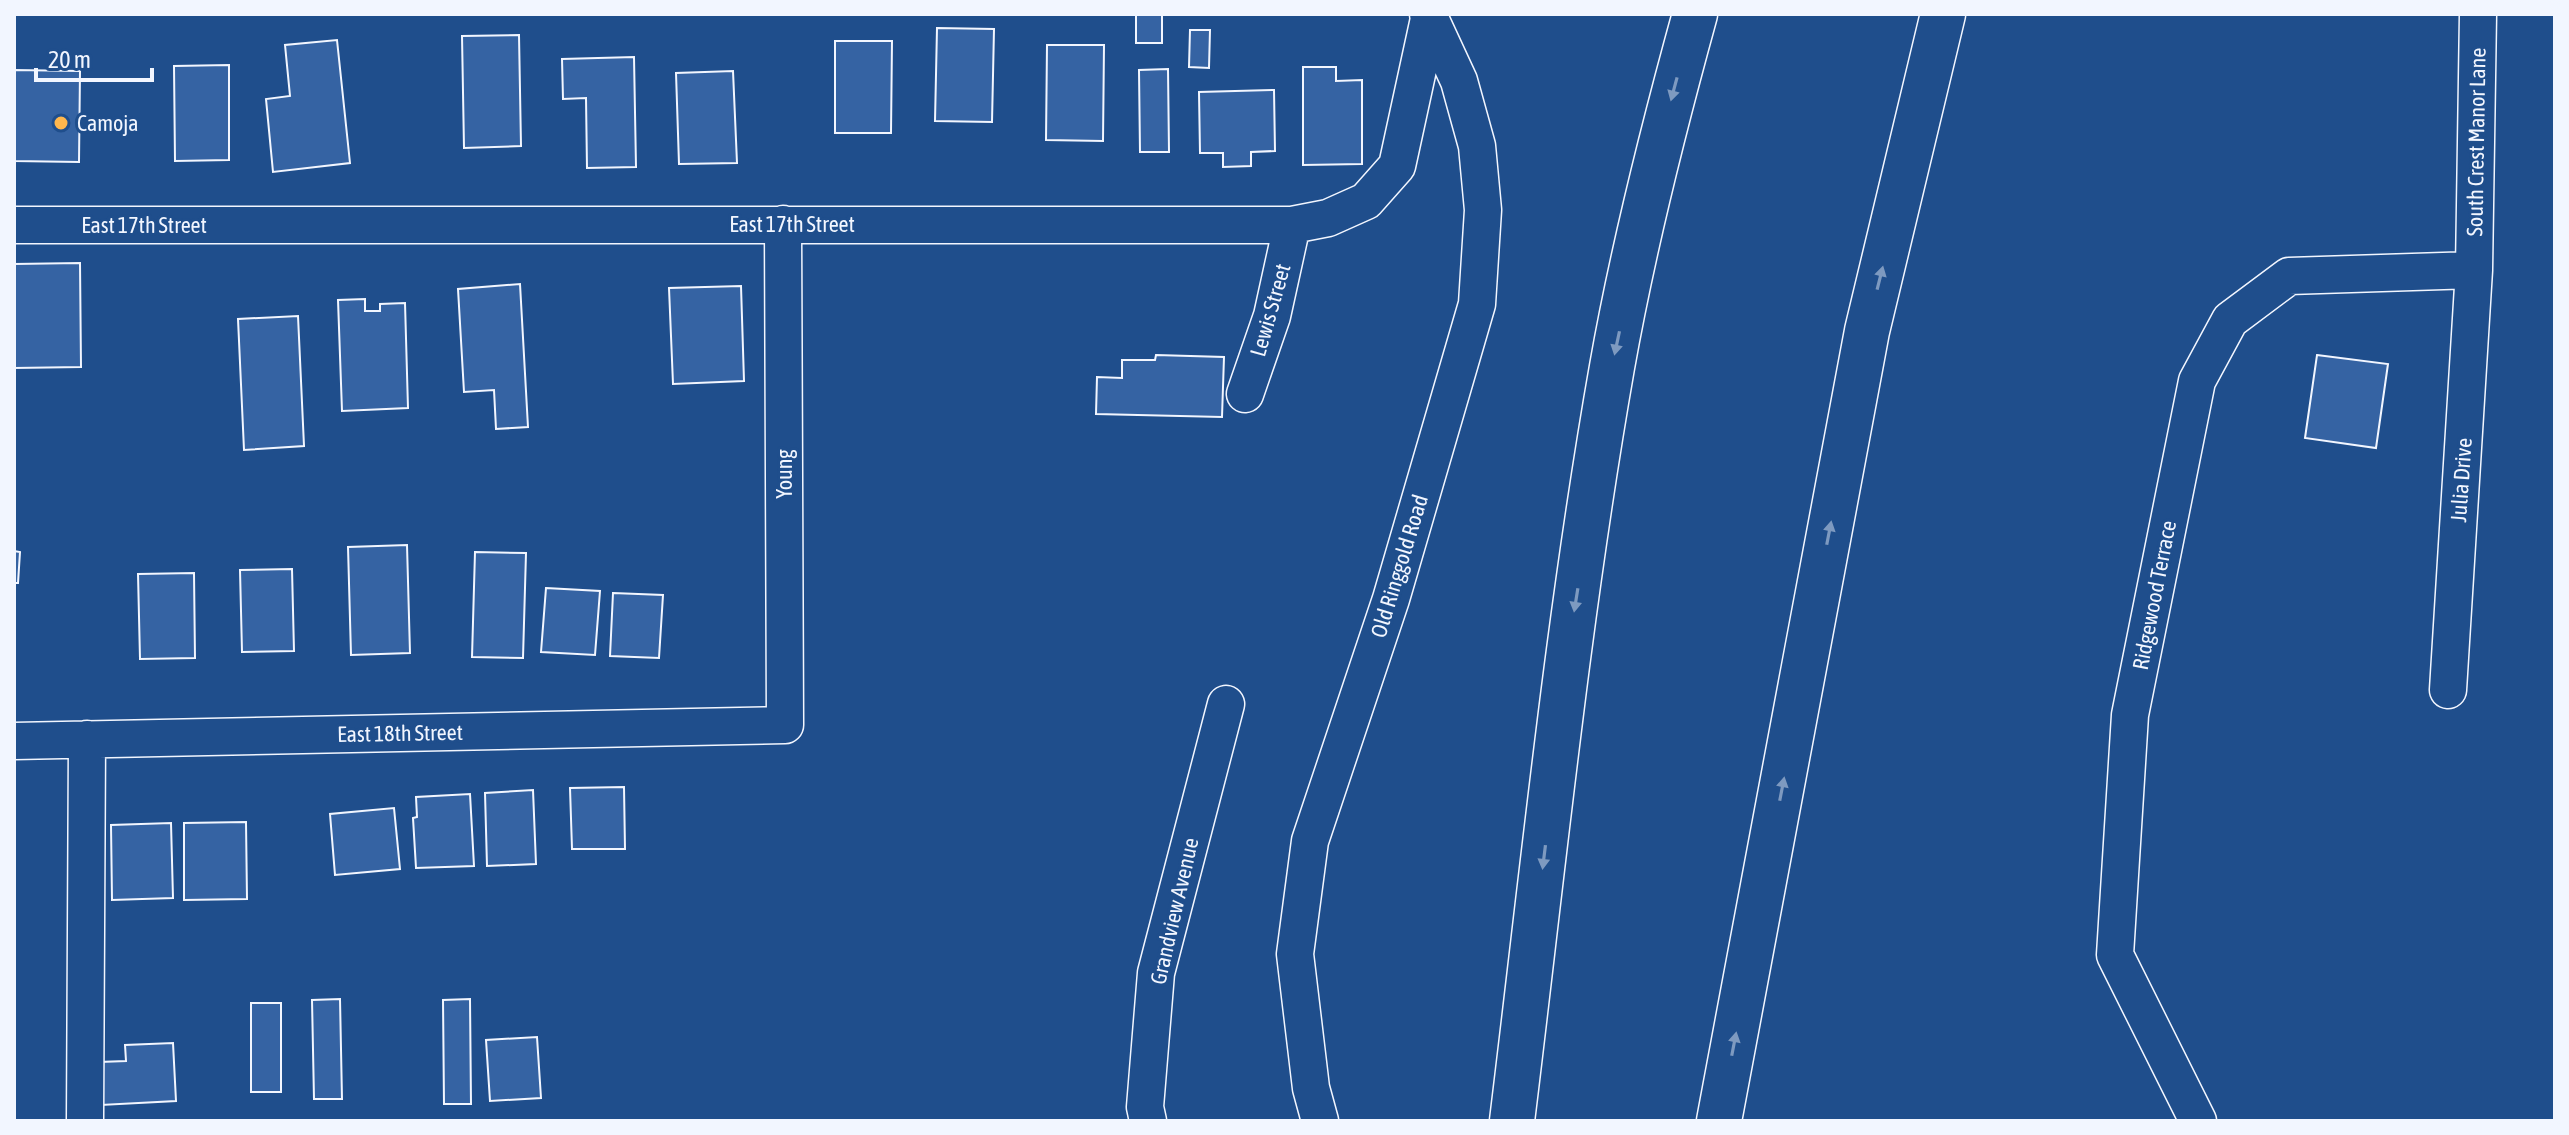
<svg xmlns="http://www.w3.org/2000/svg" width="2569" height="1135" viewBox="0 0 2569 1135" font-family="'Asap Condensed',sans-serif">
<rect width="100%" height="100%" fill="#1f4e8c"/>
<path fill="#3563a3" stroke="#f2f6ff" stroke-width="2" d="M1136,14H1162V43H1136Z
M937,28L994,29L992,122L935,121Z
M1190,30H1210L1209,68L1189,67Z
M519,35L521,146L464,148L462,36Z
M337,40L350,163L273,172L266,99L290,96L285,45Z
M835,41H892L891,133H835Z
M1047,45H1104L1103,141L1046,140Z
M634,57L636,167L587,168L586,98L563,99L562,59Z
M229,65V160L175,161L174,66Z
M1303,67H1336V81L1362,80V164L1303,165Z
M1168,69L1169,152H1140L1139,70Z
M14,70L80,71L79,162L14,161Z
M733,71L737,163L679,164L676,73Z
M1274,90L1275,151L1251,152V166L1223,167V153H1200L1199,92Z
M80,263L81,367L14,368V264Z
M520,284L528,427L496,429L494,390L464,392L458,289Z
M741,286L744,381L673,384L669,288Z
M365,299V311H380V304L405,303L408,408L342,411L338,300Z
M298,316L304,446L244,450L238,319Z
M1156,355L1224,357L1222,417L1096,414L1097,377L1122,378V360H1155Z
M2317,355L2388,364L2376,448L2305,438Z
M407,545L410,653L351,655L348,547Z
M14,551L20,552L18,583H14Z
M475,552L526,553L523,658L472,657Z
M292,569L294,651L242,652L240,570Z
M194,573L195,658L140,659L138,574Z
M546,588L600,591L595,655L541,652Z
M613,593L663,595L659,658L610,656Z
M624,787L625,849H572L570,788Z
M533,790L536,864L487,866L485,793Z
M470,794L474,866L416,868L413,818L417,817L416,797Z
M394,808L400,869L335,875L330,814Z
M246,822L247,899L184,900V823Z
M171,823L173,898L112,900L111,825Z
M340,999L342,1099H314L312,1000Z
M470,999L471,1104H444L443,1000Z
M251,1003H281V1092H251Z
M537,1037L541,1098L490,1101L486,1040Z
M173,1043L176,1101L101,1105L99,1062L126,1061L125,1045Z"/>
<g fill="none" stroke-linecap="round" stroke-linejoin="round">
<defs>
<path id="minor" d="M14,225H1292L1328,218L1366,201L1397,166L1430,14
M1245,394L1272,316L1292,225
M2448,690L2474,270L2478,14
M14,741L785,725L783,224
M85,1121L87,739
M1148,1121L1145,1107L1156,973L1226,704
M1320,1121L1311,1088L1295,954L1310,841L1391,599L1477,304L1483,210L1477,146L1459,81L1428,14
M2198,1121L2115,955L2130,715L2197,381L2230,320L2289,276L2474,270"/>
<path id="motorway" d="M1512,1121C1543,869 1568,617 1612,367C1633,248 1663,130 1695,14
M1719,1121L1867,331L1943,14"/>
</defs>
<use href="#minor" stroke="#f2f6ff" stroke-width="39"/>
<use href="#motorway" stroke="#f2f6ff" stroke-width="47"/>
<use href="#minor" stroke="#1f4e8c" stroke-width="36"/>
<use href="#motorway" stroke="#1f4e8c" stroke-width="44"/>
</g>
<defs><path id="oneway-solid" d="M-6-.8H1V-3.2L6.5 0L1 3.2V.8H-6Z" transform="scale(2)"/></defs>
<g fill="#7e9ac0">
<use href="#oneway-solid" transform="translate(1674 89) rotate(105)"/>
<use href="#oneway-solid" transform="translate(1880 278) rotate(-76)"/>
<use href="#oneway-solid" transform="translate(1617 343) rotate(102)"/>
<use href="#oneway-solid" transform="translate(1829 533) rotate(-79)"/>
<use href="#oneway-solid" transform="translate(1576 600) rotate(99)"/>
<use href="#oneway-solid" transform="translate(1782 789) rotate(-79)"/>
<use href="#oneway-solid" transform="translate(1544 857) rotate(97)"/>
<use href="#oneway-solid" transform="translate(1734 1044) rotate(-79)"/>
</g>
<circle fill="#ffb74d" stroke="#1f4e8c" stroke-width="3" cx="61" cy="123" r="8"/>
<g text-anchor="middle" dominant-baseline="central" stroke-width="6" stroke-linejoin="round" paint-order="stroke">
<g font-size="22" fill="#f2f6ff" stroke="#1f4e8c" text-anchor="start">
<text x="77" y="123">Camoja</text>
</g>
<g font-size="22" fill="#f2f6ff" stroke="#1f4e8c">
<text transform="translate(2476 142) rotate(-89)">South Crest Manor Lane</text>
<text x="792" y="224">East 17th Street</text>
<text x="144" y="225">East 17th Street</text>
<text transform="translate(1270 310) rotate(-74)">Lewis Street</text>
<text transform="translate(784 474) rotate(-90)">Young</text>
<text transform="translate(2461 480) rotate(-86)">Julia Drive</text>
<text transform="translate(1399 566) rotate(-73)">Old Ringgold Road</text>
<text transform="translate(2154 595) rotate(-79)">Ridgewood Terrace</text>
<text transform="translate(400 733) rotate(-1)">East 18th Street</text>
<text transform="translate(1174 911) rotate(-77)">Grandview Avenue</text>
</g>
</g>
<rect width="2569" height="1135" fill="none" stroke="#f2f6ff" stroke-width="32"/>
<path d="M36 68v12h116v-12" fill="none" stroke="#f2f6ff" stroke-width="4"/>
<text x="48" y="68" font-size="24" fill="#f2f6ff" stroke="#1f4e8c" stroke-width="6" paint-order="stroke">20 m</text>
</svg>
